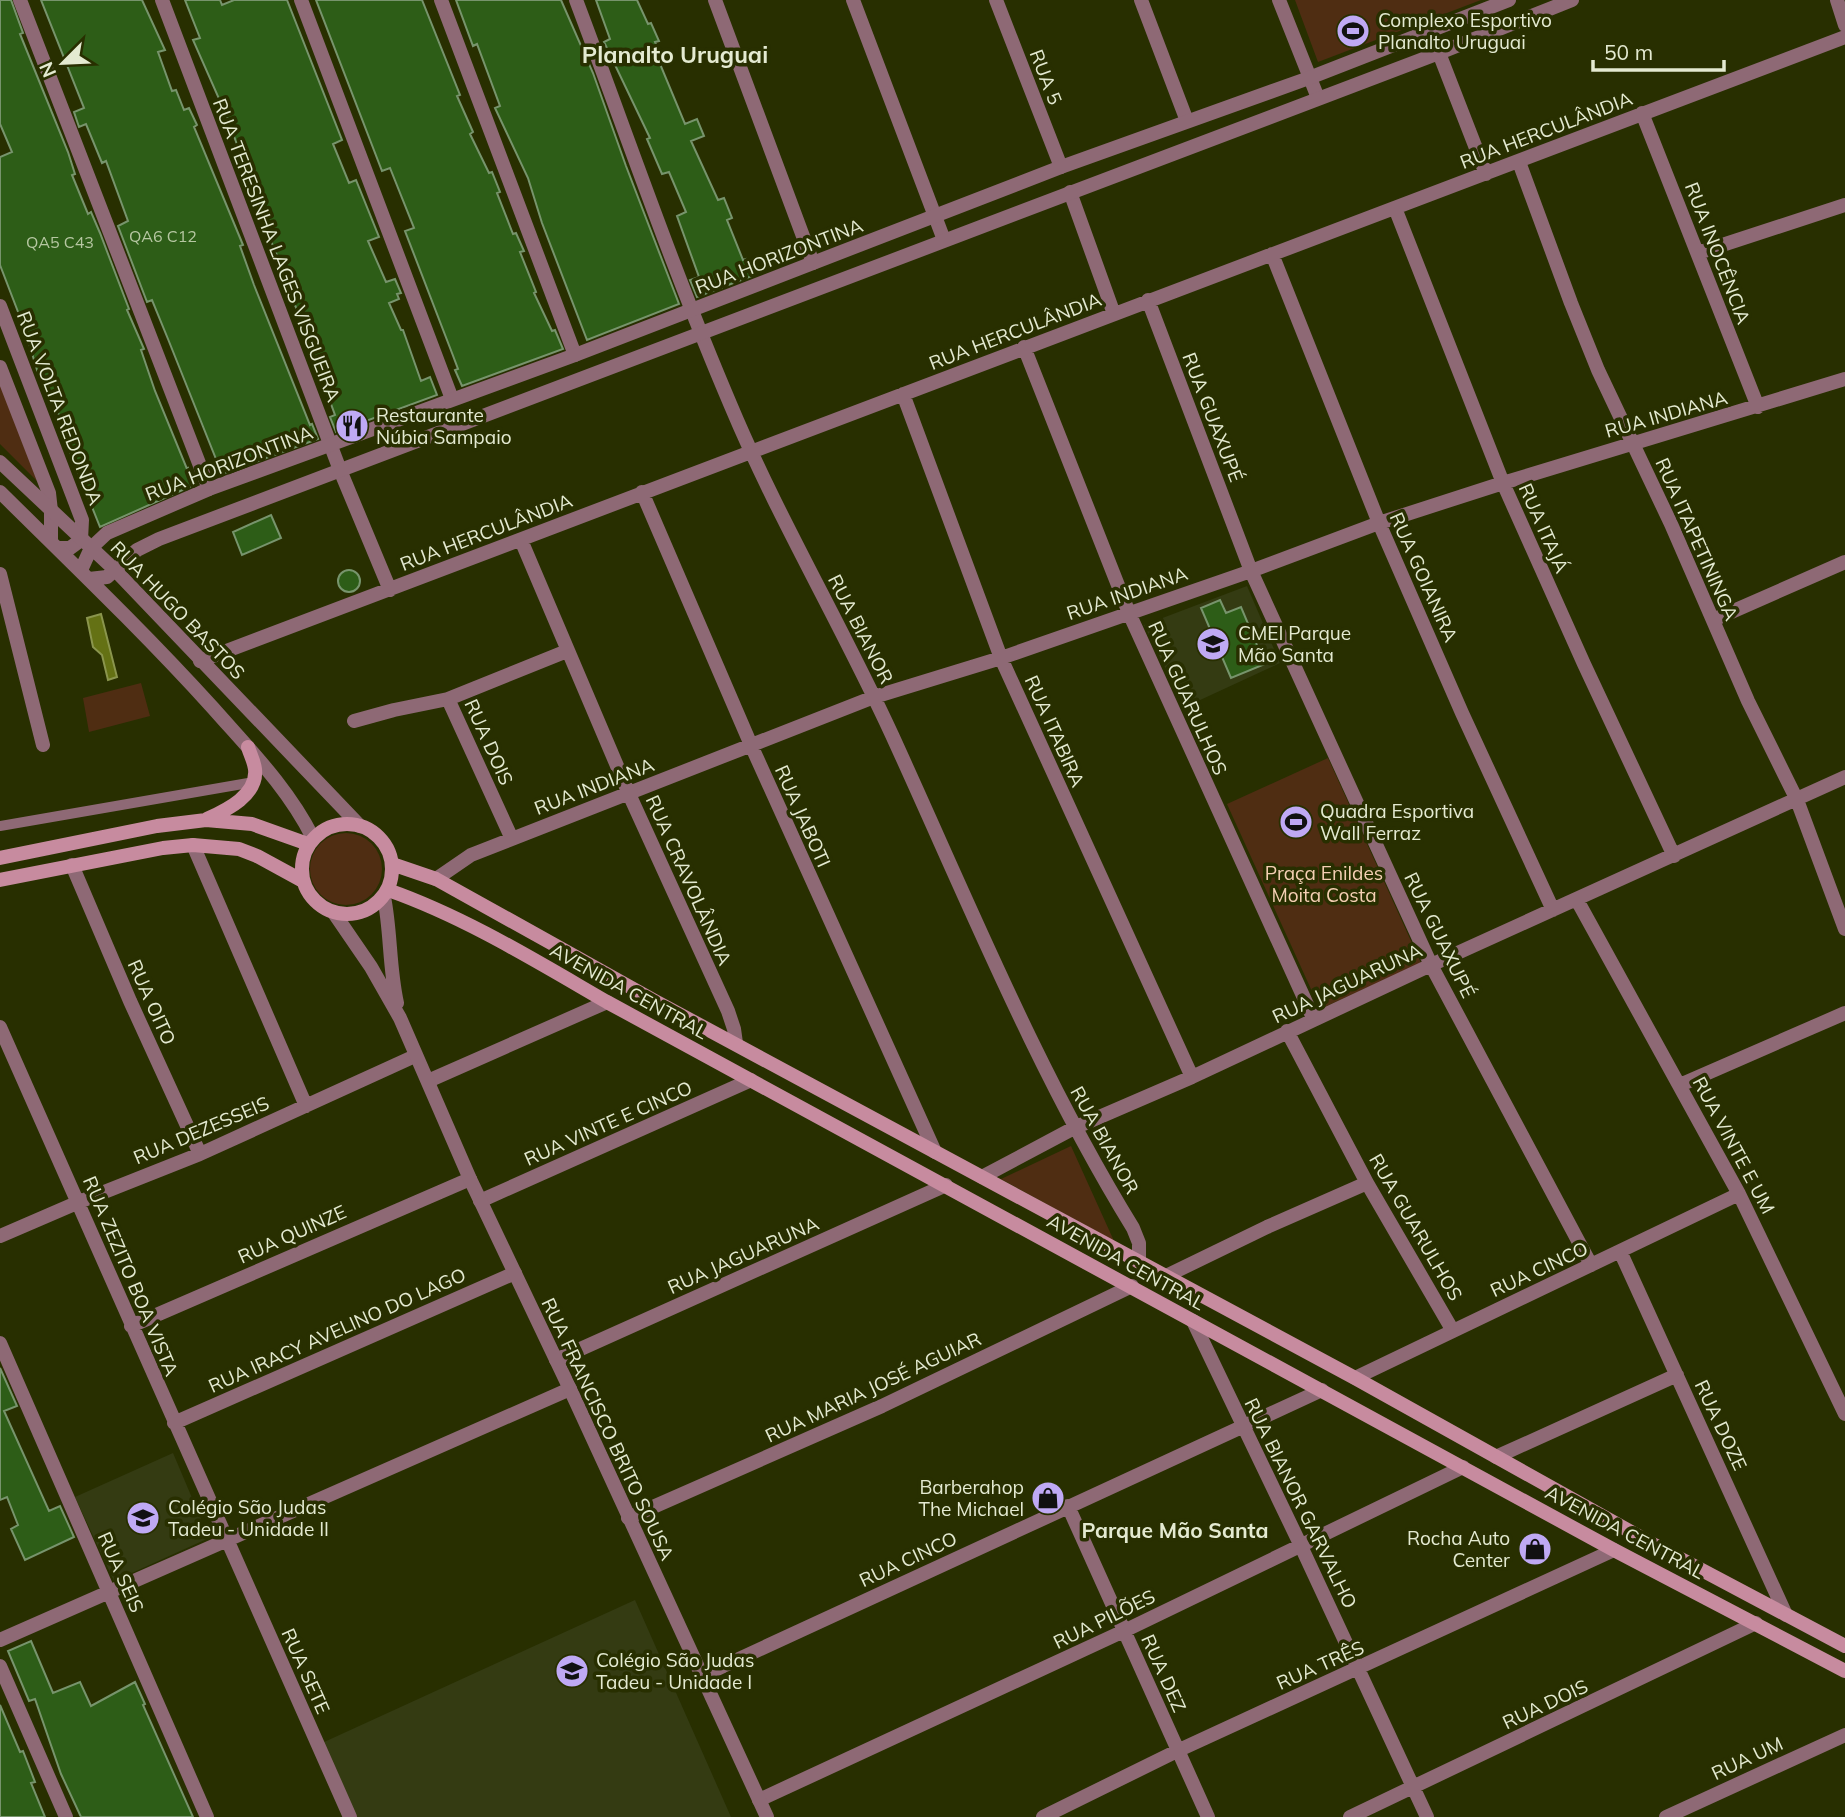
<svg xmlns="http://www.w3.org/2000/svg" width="1845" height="1817" viewBox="0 0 1845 1817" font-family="Mulish,sans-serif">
<rect width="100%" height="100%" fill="#282f00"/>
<path fill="#343b12" d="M1247,586L1280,663L1185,707L1144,625Z
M173,1453L209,1538L114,1581L75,1497Z
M635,1600L731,1817H354L322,1743Z"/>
<path fill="#4f2d12" d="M1295,0H1481L1318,62Z
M0,383L37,481L0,444Z
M141,683L150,716L89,732L83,698Z
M1328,758L1421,963L1320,1009L1227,804Z
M310 869a36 36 0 1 1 72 0a36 36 0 1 1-72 0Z
M1071,1146L1114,1241L1001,1179Z"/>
<path fill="#647114" stroke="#8a954d" stroke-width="2" d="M101,614L117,677L108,680L102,655L93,647L87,618Z"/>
<path fill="#2d5d17" stroke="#77946c" stroke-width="2" d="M0,0H11L23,33L20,34L68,152L75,174L72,175L88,214L91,212L100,233L129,309L127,310L144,349L141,350L155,391L187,469L188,468L196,484L100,527L68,447L62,429L64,428L48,387L45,388L37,370L25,330L0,265V157L12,152L0,124Z
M41,0H142L165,50L158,52L172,91L176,90L184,110L189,108L197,125L194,127L243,245L240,246L254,285L310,425L312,424L318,439L222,474L168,339L152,300L147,302L118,226L128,221L106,161L102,163L86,124L79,127L74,112L84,108Z
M185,0H220L222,5L234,0H287L342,140L333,144L349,183L356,180L379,237L368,241L386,282L395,279L401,293L397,294L399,299L389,303L401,330H403L421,381L430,377L437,395L336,432L330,417L335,415L306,336L308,335L291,296L294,295L262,220L267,218L248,176L228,119L193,40L200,38Z
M316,0H422L460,95L457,96L473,132L470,134L489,173L492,172L500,192L497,193L513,234L516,233L524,251L520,252L536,292L534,293L552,331L555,330L563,349L462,386L455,370L458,369L452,353L405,231L414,228L390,168L382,171Z
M456,0H561L593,73L626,166L679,304L587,340L542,223L528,178L495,108L500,106L477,44L473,46Z
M596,0H637L648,24L651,23L659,41L655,42L664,62L660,64L685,124L697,119L704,136L691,141L718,200L724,198L732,218L727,220L743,260L746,259L752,276L697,297L690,280L699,277L677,216L686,212L669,172L662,174L647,139L650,138L604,42L610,39Z
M271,515L281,538L242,555L233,532Z
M338 581a11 11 0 1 1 22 0a11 11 0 1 1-22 0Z
M1220,600L1226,613L1241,607L1265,664L1231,678L1201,608Z
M0,1368L17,1406L4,1411L49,1511L60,1506L74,1537L25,1560L11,1529L18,1525L7,1497L0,1500Z
M31,1641L53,1693L80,1682L91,1706L135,1682L145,1704L143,1705L193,1817H81L61,1774L35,1699L29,1701L8,1651Z
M0,1705L20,1752L23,1751L35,1782L31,1783L45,1817H0Z"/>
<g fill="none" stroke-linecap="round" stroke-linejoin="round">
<path stroke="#8e6975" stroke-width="10" d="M0,826L254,782"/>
<path stroke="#8e6975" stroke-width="14" d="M20,0L209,489
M162,0L340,470L390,590
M301,0L452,399
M441,0L575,355
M576,0C627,135 674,273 731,406C778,518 841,624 892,735C968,901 1037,1072 1133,1228L1139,1243V1262
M715,0L813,263
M853,0L944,240
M996,0L1061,167
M1141,0L1187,121
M1279,0L1318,98
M1439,53L1486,174
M1642,113L1758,407
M1519,162L1571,303L1598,370L1671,524L1748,701L1797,800L1845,929
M1070,192L1114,314
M1395,208L1503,483L1584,664L1674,856
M1698,253L1845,205
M1272,254L1379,523L1462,713L1553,910
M1148,300L1251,571L1431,965L1591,1265
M0,306L82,520L81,540L70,548H58
M1024,347L1129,613L1314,1020
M0,367L49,493L51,511V541
M903,394L1001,658L1192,1077
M642,492L751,745L935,1152
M521,540L629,794L728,1011L734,1029L736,1043
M0,574L43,745
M1713,620L1845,562
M200,661L1845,37
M448,699L512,839
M354,721L394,710L448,699L567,651
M193,845L306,1106
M72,865L130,1001L200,1154
M436,879L471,855L874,697L1001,658L1251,571L1379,523L1503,483L1845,379
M1577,900L1739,1194L1845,1414
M0,1027L350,1817
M1287,1031L1367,1183L1453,1331
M428,1081L607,1002
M1680,1085L1845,1013
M982,1177L1074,1128L1192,1077L1431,965L1845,777
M480,1201L751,1080
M0,1236L79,1202L200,1154L415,1056
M1620,1251L1786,1615
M1166,1276L1267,1227L1367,1183
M1193,1321L1300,1544L1427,1817
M131,1326L470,1179
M0,1343L207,1817
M556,1360L946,1185
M1355,1378L1739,1194
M174,1423L515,1273
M1496,1457L1677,1375
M1068,1506L1208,1817
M628,1518L882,1406L1132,1286
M0,1640L570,1389
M0,1666L66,1817
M702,1676L1322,1390
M759,1800L1124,1631L1463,1467
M1043,1817L1177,1751L1614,1550
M1350,1817L1756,1623
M1666,1817L1845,1735"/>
<path stroke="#8e6975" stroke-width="14" d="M1837,0L1845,25
M0,462L116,571L360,826
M0,492C72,563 145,633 213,708C250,750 288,788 313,838
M81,570L91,548L107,533L209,489L575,355L1061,167L1309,78L1509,0
M89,579L107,577L137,550L159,539L1439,53L1572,0
M384,897C391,932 389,967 397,1003
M334,913L371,967L400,1018L470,1179L570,1389L767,1817"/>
<path stroke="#c78b9f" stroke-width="14" d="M207,819C227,810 258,795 255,769C254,761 250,754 248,747
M302 869a45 45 0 1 1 90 0a45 45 0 1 1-90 0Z
M0,858L157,826L206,820L252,824L308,844
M392,864L436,879L655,1001L1355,1378L1649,1542L1845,1646
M0,880L163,848L193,845L239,849L257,856L303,881
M388,890C465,917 536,961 607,1002L1614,1550L1845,1671"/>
</g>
<defs>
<symbol id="stadium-disc" viewBox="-11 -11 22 22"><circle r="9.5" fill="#bfa9f4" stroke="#282f00"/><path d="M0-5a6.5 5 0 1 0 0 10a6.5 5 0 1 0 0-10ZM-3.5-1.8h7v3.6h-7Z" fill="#111"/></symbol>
<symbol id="restaurant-disc" viewBox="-11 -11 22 22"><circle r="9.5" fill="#bfa9f4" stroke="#282f00"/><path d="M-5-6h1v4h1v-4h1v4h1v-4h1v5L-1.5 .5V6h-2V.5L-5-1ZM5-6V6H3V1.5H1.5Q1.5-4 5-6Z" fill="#111"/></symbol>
<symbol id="school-disc" viewBox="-11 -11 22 22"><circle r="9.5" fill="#bfa9f4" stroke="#282f00"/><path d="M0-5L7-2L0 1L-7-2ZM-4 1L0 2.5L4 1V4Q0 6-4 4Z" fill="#111"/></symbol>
<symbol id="shop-disc" viewBox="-11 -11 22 22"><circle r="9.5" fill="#bfa9f4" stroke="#282f00"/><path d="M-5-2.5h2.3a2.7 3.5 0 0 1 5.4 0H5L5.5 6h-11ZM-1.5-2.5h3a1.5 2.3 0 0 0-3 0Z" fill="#111"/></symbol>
</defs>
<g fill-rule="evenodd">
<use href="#stadium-disc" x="1334" y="12" width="38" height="38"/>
<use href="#restaurant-disc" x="333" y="407" width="38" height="38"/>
<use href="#school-disc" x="1194" y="625" width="38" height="38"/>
<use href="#stadium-disc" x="1277" y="803" width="38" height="38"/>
<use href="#shop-disc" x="1029" y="1479" width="38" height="38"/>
<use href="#school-disc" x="124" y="1499" width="38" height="38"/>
<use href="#shop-disc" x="1516" y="1530" width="38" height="38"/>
<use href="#school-disc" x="553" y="1652" width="38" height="38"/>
</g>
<g text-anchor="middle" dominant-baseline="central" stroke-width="7" stroke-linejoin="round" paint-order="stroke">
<g font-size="16" fill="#b6c7a2">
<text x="163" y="236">QA6 C12</text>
<text x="60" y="242">QA5 C43</text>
</g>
<g font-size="19" fill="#e4ead1" stroke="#282f00" text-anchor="start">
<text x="1378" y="20">Complexo Esportivo<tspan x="1378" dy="22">Planalto Uruguai</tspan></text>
<text x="376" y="415">Restaurante<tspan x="376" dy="22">Núbia Sampaio</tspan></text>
<text x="1238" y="633">CMEI Parque<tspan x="1238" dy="22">Mão Santa</tspan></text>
<text x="1320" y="811">Quadra Esportiva<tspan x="1320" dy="22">Wall Ferraz</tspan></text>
<text x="1024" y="1487" text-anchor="end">Barberahop<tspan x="1024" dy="22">The Michael</tspan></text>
<text x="168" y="1507">Colégio São Judas<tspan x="168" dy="22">Tadeu - Unidade II</tspan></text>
<text x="1510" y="1538" text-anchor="end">Rocha Auto<tspan x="1510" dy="22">Center</tspan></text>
<text x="596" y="1660">Colégio São Judas<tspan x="596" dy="22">Tadeu - Unidade I</tspan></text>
</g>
<g font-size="19" fill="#e4ead1" stroke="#282f00">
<text transform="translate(1046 77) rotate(69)">RUA 5</text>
<text transform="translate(1546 130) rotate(-21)">RUA HERCULÂNDIA</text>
<text transform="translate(277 250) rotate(69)">RUA TERESINHA LAGES VISGUEIRA</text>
<text transform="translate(1718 253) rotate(69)">RUA INOCÊNCIA</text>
<text transform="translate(779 256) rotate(-21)">RUA HORIZONTINA</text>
<text transform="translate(1015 331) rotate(-21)">RUA HERCULÂNDIA</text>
<text transform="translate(60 408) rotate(69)">RUA VOLTA REDONDA</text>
<text transform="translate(1666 414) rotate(-16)">RUA INDIANA</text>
<text transform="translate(1213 417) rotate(69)">RUA GUAXUPÉ</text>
<text transform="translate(229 463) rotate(-21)">RUA HORIZONTINA</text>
<text transform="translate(1544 528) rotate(66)">RUA ITAJÁ</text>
<text transform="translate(486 532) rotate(-21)">RUA HERCULÂNDIA</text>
<text transform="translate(1697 539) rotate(66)">RUA ITAPETININGA</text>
<text transform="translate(1424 577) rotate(66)">RUA GOIANIRA</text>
<text transform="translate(1127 593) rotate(-19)">RUA INDIANA</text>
<text transform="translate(178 610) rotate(46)">RUA HUGO BASTOS</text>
<text transform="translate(861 629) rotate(63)">RUA BIANOR</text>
<text transform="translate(1188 698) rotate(66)">RUA GUARULHOS</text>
<text transform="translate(1055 731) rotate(66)">RUA ITABIRA</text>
<text transform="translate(489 742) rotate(66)">RUA DOIS</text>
<text transform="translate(594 786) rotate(-21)">RUA INDIANA</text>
<text transform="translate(803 816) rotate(66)">RUA JABOTI</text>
<text transform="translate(689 880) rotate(66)">RUA CRAVOLÂNDIA</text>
<text transform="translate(1440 935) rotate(64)">RUA GUAXUPÉ</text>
<text transform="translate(1347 983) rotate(-25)">RUA JAGUARUNA</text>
<text transform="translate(629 991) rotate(29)">AVENIDA CENTRAL</text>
<text transform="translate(152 1002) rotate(66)">RUA OITO</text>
<text transform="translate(608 1123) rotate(-24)">RUA VINTE E CINCO</text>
<text transform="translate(201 1130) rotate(-23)">RUA DEZESSEIS</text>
<text transform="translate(1105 1140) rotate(61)">RUA BIANOR</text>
<text transform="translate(1734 1145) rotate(62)">RUA VINTE E UM</text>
<text transform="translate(1416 1227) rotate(60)">RUA GUARULHOS</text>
<text transform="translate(292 1234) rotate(-24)">RUA QUINZE</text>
<text transform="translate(743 1255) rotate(-24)">RUA JAGUARUNA</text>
<text transform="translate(1126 1262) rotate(29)">AVENIDA CENTRAL</text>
<text transform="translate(1539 1269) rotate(-25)">RUA CINCO</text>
<text transform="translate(131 1276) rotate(67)">RUA ZEZITO BOA VISTA</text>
<text transform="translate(337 1330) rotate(-24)">RUA IRACY AVELINO DO LAGO</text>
<text transform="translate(873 1387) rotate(-25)">RUA MARIA JOSÉ AGUIAR</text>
<text transform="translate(1721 1425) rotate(65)">RUA DOZE</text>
<text transform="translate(608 1429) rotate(65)">RUA FRANCISCO BRITO SOUSA</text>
<text transform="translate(1301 1503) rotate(64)">RUA BIANOR GARVALHO</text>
<text transform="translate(1625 1532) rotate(28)">AVENIDA CENTRAL</text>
<text transform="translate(908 1559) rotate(-25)">RUA CINCO</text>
<text transform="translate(121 1572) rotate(66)">RUA SEIS</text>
<text transform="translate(1104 1619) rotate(-26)">RUA PILÕES</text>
<text transform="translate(1320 1665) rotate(-24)">RUA TRÊS</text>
<text transform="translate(306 1671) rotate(66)">RUA SETE</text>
<text transform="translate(1164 1673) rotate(66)">RUA DEZ</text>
<text transform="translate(1545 1704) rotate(-25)">RUA DOIS</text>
<text transform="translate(1747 1758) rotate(-25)">RUA UM</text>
</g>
<g font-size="19" fill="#f5cfb3" stroke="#282f00">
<text x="1324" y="873">Praça Enildes<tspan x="1324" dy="22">Moita Costa</tspan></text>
</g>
<g font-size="21" font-weight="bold" fill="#e4ead1" stroke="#282f00">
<text x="1175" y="1530">Parque Mão Santa</text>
</g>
<g font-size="23" font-weight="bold" fill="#e4ead1" stroke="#282f00">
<text x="675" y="54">Planalto Uruguai</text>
</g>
</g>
<g transform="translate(63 63) rotate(246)" stroke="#282f00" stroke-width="5" paint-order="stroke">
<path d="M0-5L12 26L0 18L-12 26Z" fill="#e4ead1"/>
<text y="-10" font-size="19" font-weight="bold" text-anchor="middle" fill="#e4ead1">N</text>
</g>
<path d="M1593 60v10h131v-10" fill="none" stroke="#e4ead1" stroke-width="3.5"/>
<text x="1604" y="60" font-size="21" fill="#e4ead1" stroke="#282f00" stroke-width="5" paint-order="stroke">50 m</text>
</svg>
